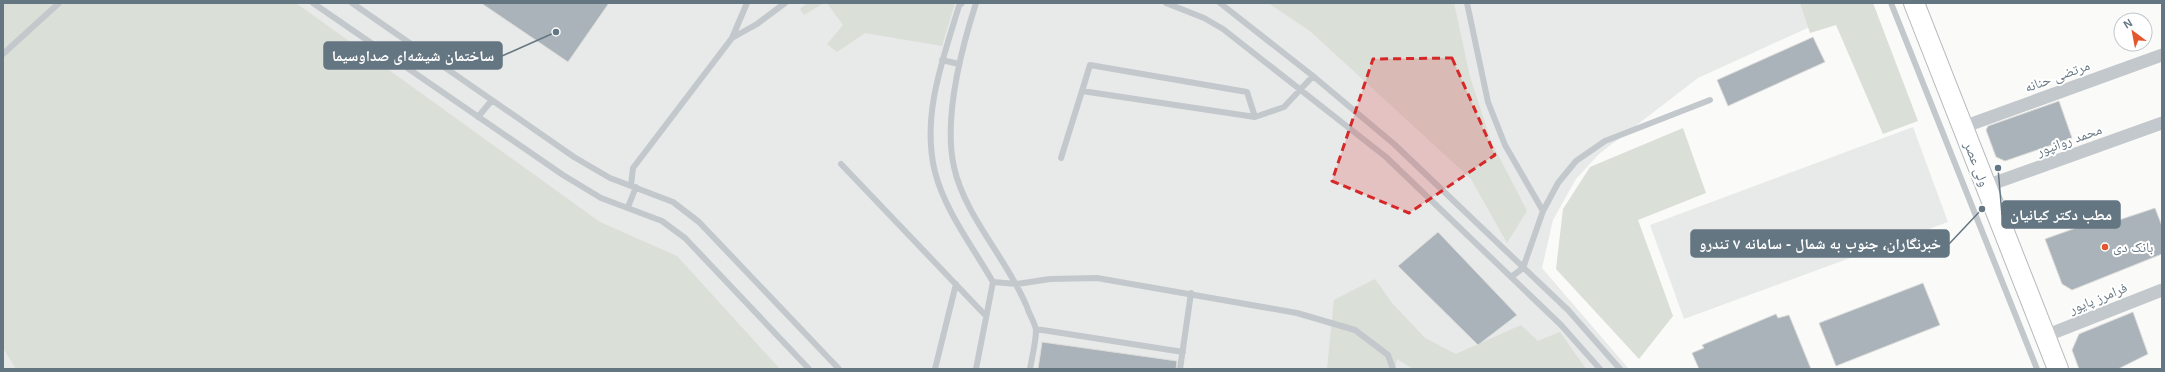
<svg xmlns="http://www.w3.org/2000/svg" width="2165" height="372" viewBox="0 0 2165 372" font-family="Helvetica,'Noto Naskh Arabic',sans-serif">
<rect width="100%" height="100%" fill="#fafaf8"/>
<path fill="#e8e9e9" d="M3,3H1862L1698,78L1599,154L1576,179L1553,220L1542,268L1629,369H3Z
M1913,127L1948,222L1684,319L1650,225Z"/>
<path fill="#dadfd7" d="M3,3H296L600,222L677,256L780,369H16L3,348Z
M807,3H824L804,15L800,9Z
M827,3H955L942,46L865,33L837,52L827,44L843,25Z
M1268,3H1454L1470,77L1491,141L1527,211L1507,243L1471,179L1310,31Z
M1800,3H1873L1918,121L1883,134L1836,25L1810,33Z
M1683,128L1706,193L1638,220L1673,316L1639,359L1556,269L1563,209L1590,167Z
M1375,279L1392,303L1425,338L1456,354L1521,325L1538,341L1560,332L1586,369H1413L1397,359L1395,369H1327L1334,300Z"/>
<path fill="#aab3b9" stroke="#dcdcda" d="M481,3H609L568,62Z
M1813,37L1825,62L1728,106L1717,80Z
M2059,101L2072,138L2005,161L1996,157L1986,130L1988,126Z
M2155,208L2162,226V254L2072,290L2062,284L2045,239L2101,219L2104,225Z
M1438,232L1517,315L1478,345L1398,266Z
M1923,283L1940,325L1836,366L1819,323Z
M2133,312L2148,354L2118,369H2079L2072,350L2079,334Z
M1776,314L1778,318L1789,315L1811,369H1699L1692,353L1704,348L1702,345Z
M1042,342L1177,361L1176,369H1038Z"/>
<g fill="none" stroke-linecap="round" stroke-linejoin="round">
<defs>
<path id="primary" d="M1914,3L2058,369"/>
</defs>
<use href="#primary" stroke="#b5babe" stroke-width="22"/>
<path stroke="#c3c8cc" stroke-width="6" d="M313,3L563,175L601,198L662,221L685,238L809,369
M352,3L574,157L610,178L673,202L699,222L839,369
M962,3L959,6C943,59 921,116 935,172C945,211 973,247 993,282L976,369
M976,3C961,50 943,118 954,167C965,217 1008,260 1027,307C1029,314 1035,323 1036,330C1036,342 1032,357 1030,369
M1166,3L1204,18L1223,29L1386,157L1561,325L1600,369
M1220,3L1313,76L1394,144L1568,310L1620,369
M1467,3L1488,102L1505,145L1543,211
M1891,3L2037,369
M732,38L757,24L785,3
M3,54L59,3
M942,60L959,64
M1082,91L1090,65L1247,92L1255,117
M478,117L492,100
M1061,158L1082,91L1255,117L1284,107L1313,76
M841,164L986,316
M631,185L633,168L732,38L747,3
M628,207L636,187
M1511,277L1523,268L1543,211L1558,183L1576,161L1605,141L1710,100
M993,282L1017,284L1050,279L1097,278L1297,313L1355,330L1388,355L1393,369
M1036,329L1183,352
M935,369L956,284
M1180,369L1191,293"/>
<path stroke="#c3c8cc" stroke-width="13" d="M1963,127L2162,55
M1986,186L2162,123
M2045,336L2162,290"/>
<use href="#primary" stroke="#fff" stroke-width="20"/>
</g>
<path fill="#d62828" fill-opacity="0.2" stroke="#d62828" stroke-width="3" stroke-dasharray="8 5" stroke-linejoin="round" d="M1452,58L1495,155L1409,213L1332,181L1373,59Z"/>
<circle fill="#e4572e" stroke="#fff" stroke-width="1.5" cx="2105" cy="247" r="4"/>
<g text-anchor="middle" dominant-baseline="central" stroke-width="4" stroke-linejoin="round" paint-order="stroke">
<g font-size="14" fill="#657683" stroke="#fff">
<text transform="translate(2057 76) rotate(-20)">مرتضی حنانه</text>
<text transform="translate(2069 140) rotate(-20)">محمد روانپور</text>
<text transform="translate(1977 164) rotate(69)">ولی عصر</text>
<text transform="translate(2098 298) rotate(-22)">فرامرز پایور</text>
</g>
<g font-size="14" fill="#657683" stroke="#fff" text-anchor="start">
<text x="2113" y="247">بانک دی</text>
</g>
</g>
<path fill="none" stroke="#657683" stroke-width="1.5" d="M556 32L502 56M1998 168L2002 215M1982 209L1949 244"/>
<g fill="#657683" stroke="#fff" stroke-width="1.5">
<circle cx="556" cy="32" r="4"/>
<circle cx="1998" cy="168" r="4"/>
<circle cx="1982" cy="209" r="4"/>
</g>
<g fill="#657683" stroke="#657683" stroke-width="1.5">
<rect x="324" y="42" width="178" height="27" rx="4"/>
<rect x="2002" y="201" width="118" height="27" rx="4"/>
<rect x="1691" y="230" width="258" height="27" rx="4"/>
</g>
<g font-size="15" text-anchor="middle" font-weight="bold" fill="#fff">
<text x="413" y="61">ساختمان شیشه‌ای صداوسیما</text>
<text x="2061" y="220">مطب دکتر کیانیان</text>
<text x="1820" y="249">خبرنگاران، جنوب به شمال - سامانه ۷ تندرو</text>
</g>
<rect width="2165" height="372" fill="none" stroke="#657683" stroke-width="8"/>
<g transform="translate(2133 32) rotate(328)"><circle r="19" fill="#ffffff" stroke="#c1c8cd"/>
<path d="M0-3L7 15L0 10L-7 15Z" fill="#e4572e"/>
<text y="-6" font-size="11" font-weight="bold" text-anchor="middle" fill="#657683">N</text>
</g>
</svg>
